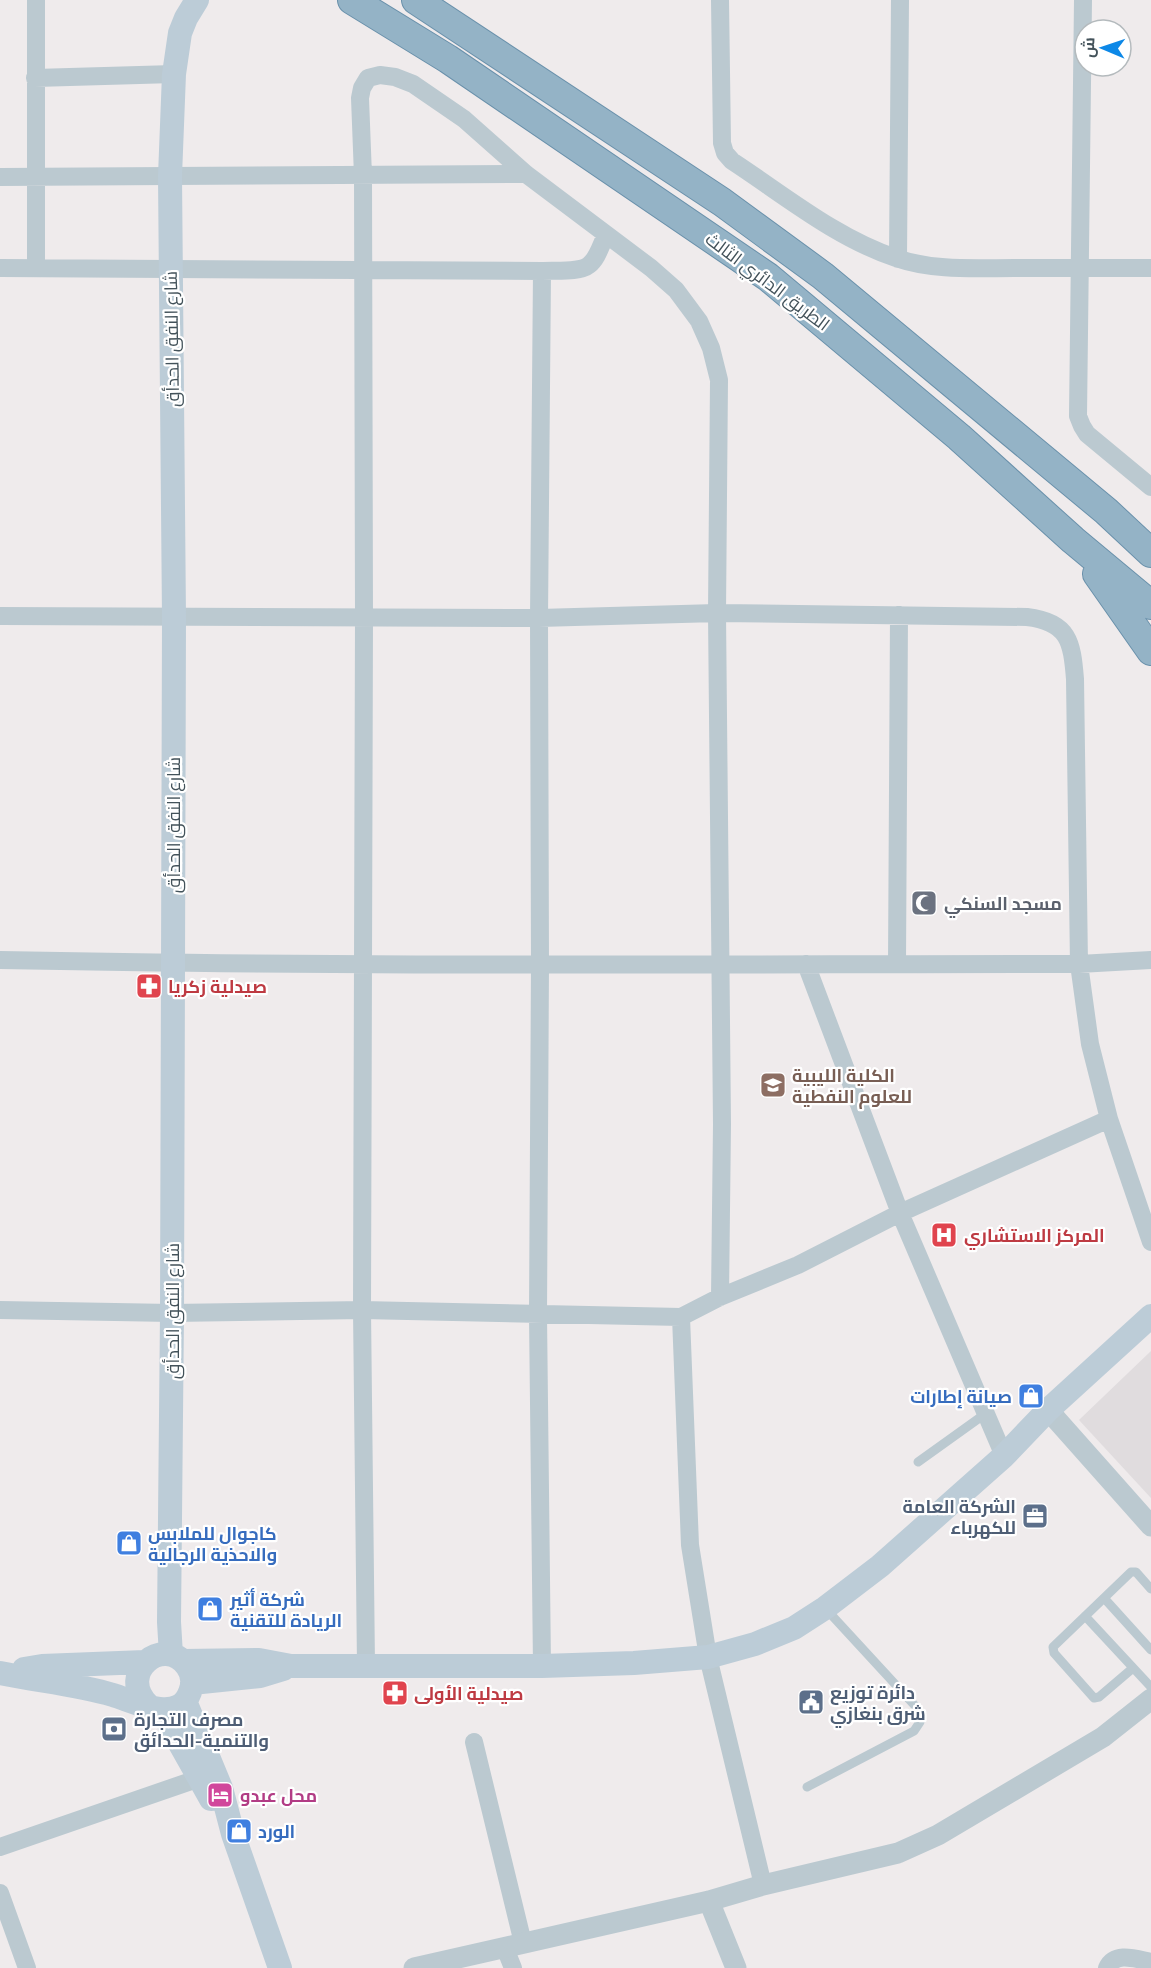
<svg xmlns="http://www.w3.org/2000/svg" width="1151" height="1968" viewBox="0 0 1151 1968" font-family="'Exo 2',Cairo,sans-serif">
<rect width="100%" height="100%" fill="#efebec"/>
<path fill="#e0dcde" d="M1151,1351V1498L1079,1420Z"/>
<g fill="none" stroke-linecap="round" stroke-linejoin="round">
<defs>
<path id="trunk" d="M352,0L448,59L768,277L959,437L1073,540L1151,605
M416,0L722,202L823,276L1106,511L1151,553
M1097,574L1151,651"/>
</defs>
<use href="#trunk" stroke="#6a91ab" stroke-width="30"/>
<path stroke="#bbc9d0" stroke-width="9" d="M918,1462L985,1414
M1104,1598L1151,1650
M1085,1616L1151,1687
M1133,1668L1099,1697L1094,1698L1054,1653L1053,1647L1131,1572H1136L1151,1589
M807,1787L914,1731L920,1722L918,1709L825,1608"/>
<path stroke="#bbc9d0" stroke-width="18" d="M36,0V268
M720,0L722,143L725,153L732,161C784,195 836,238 896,258C933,271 975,268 1014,268C1060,268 1105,268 1151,268
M1083,0L1078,416L1082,426L1087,434L1151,487
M35,78L174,74
M0,177L526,174
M898,259L900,0
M0,268L542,271C555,270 579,273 589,265C598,258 601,244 606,235
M542,271L539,618L540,965L538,1315L542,1666
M0,616L539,618L717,613L1027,617C1069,622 1072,642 1075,679L1079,964L1090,1044L1109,1119L1151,1242
M0,960C360,967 720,964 1079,964L1151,960
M806,964L900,1213L1004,1456
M897,964L899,615
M0,1310L172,1313L362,1310L681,1317L720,1297L798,1265L900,1213L1109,1119
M681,1317L690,1545L708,1657L763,1885
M366,1666L362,1310L364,618L363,176L360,98L362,88L368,78L380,75L395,77L413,84L464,119L526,174L651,268L676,290L699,321L711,348L719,380L717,613L722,1124L720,1297
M474,1742L523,1943
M0,1847L200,1778
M0,1893L27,1968
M505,1948L513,1968
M1107,1968C1115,1951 1136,1959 1151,1962"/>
<path stroke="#bbc9d0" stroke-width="21" d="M1048,1410L1151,1526
M709,1901L736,1968
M414,1968L709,1901L763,1885L898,1853L938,1835L1103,1737L1151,1699"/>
<path stroke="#bcccd7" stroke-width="24" d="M171,1655L169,1622L172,1313L174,618L170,176L174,74L180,33L186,18L197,0
M183,1661L259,1660L291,1666H542L634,1663L708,1657L755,1644L794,1628L825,1608L880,1566L1004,1456L1048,1410L1151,1316
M24,1669L42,1666L145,1662
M0,1673C38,1681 76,1684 113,1695C136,1702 178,1725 190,1692C194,1683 192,1673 187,1666C163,1634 116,1673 148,1705
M192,1683L260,1676L283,1669
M185,1701L221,1788L233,1834L280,1968
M161,1710L211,1799"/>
<use href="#trunk" stroke="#94b3c6" stroke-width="28"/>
</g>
<defs>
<symbol id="mosque-square" viewBox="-11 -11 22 22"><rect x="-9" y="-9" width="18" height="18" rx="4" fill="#6b7280" stroke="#fff"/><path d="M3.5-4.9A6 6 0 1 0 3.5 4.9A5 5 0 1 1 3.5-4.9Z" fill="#fff"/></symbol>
<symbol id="pharmacy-square" viewBox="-11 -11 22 22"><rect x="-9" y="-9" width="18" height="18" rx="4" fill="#e0444e" stroke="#fff"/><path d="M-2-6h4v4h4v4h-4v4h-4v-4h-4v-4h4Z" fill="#fff"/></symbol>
<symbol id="university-square" viewBox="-11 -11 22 22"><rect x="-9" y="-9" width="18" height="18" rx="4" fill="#8d6e63" stroke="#fff"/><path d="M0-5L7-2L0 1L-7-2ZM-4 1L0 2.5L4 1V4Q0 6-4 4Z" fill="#fff"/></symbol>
<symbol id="hospital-square" viewBox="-11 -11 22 22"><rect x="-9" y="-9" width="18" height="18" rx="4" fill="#e0444e" stroke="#fff"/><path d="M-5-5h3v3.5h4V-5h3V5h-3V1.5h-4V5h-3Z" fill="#fff"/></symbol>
<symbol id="shop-square" viewBox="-11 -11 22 22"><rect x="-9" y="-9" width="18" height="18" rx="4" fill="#3f7fe0" stroke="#fff"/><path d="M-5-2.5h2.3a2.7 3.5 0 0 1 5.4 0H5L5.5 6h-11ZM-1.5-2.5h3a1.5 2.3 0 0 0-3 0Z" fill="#fff"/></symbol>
<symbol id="office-square" viewBox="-11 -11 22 22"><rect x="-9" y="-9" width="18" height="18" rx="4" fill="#5c6f8a" stroke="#fff"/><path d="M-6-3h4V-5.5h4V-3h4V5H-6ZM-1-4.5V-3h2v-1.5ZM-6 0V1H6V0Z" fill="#fff"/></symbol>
<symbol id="civic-square" viewBox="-11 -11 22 22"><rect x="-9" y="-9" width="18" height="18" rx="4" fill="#5c6f8a" stroke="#fff"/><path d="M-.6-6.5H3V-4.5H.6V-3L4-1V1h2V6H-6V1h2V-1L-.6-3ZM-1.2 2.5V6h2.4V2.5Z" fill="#fff"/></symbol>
<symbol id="bank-square" viewBox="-11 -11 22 22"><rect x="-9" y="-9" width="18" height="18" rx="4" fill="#5c6f8a" stroke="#fff"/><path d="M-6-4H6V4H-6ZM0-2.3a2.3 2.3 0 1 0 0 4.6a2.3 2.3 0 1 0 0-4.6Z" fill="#fff"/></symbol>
<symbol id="hotel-square" viewBox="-11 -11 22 22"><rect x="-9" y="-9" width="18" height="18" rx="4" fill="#d1479c" stroke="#fff"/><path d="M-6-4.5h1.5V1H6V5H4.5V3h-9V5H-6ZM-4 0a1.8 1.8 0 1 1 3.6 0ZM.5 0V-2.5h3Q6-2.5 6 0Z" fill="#fff"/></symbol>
</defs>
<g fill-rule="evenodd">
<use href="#mosque-square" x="909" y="888" width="30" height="30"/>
<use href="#pharmacy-square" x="134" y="971" width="30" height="30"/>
<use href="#university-square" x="758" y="1070" width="30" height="30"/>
<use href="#hospital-square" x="929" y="1220" width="30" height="30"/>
<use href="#shop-square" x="1016" y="1381" width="30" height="30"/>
<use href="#office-square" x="1020" y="1501" width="30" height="30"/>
<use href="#shop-square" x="114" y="1528" width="30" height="30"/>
<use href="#shop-square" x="195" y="1594" width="30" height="30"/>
<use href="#pharmacy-square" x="380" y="1678" width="30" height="30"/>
<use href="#civic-square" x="796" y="1687" width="30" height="30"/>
<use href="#bank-square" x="99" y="1714" width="30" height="30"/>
<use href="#hotel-square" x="205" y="1780" width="30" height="30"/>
<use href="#shop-square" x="224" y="1816" width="30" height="30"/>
</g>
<g text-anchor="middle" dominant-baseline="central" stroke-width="4.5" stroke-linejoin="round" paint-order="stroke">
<g font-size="18" fill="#43525a" stroke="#fff">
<text transform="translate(768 281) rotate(37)">الطريق الدائري الثالث</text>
<text transform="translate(171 339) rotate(-91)">شارع النفق الحدأق</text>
<text transform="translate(173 825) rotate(-90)">شارع النفق الحدأق</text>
<text transform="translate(172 1311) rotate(-90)">شارع النفق الحدأق</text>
</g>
<g font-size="18" font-weight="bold" fill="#5b616d" stroke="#fff" text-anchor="start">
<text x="944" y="903">مسجد السنكي</text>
</g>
<g font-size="18" font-weight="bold" fill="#be3a42" stroke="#fff" text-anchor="start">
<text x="168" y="986">صيدلية زكريا</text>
<text x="964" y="1235">المركز الاستشاري</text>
<text x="414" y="1693">صيدلية الأولى</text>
</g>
<g font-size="18" font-weight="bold" fill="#785e54" stroke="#fff" text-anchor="start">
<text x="792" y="1075">الكلية الليبية<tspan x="792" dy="21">للعلوم النفطية</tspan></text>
</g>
<g font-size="18" font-weight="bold" fill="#366cbe" stroke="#fff" text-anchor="start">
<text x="1012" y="1396" text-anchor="end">صيانة إطارات</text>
<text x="148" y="1533">كاجوال للملابس<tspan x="148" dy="21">والاحذية الرجالية</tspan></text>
<text x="230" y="1599">شركة أثير<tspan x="230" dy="21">الريادة للتقنية</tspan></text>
<text x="258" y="1831">الورد</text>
</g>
<g font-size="18" font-weight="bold" fill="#4e5e75" stroke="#fff" text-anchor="start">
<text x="1016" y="1506" text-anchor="end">الشركة العامة<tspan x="1016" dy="21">للكهرباء</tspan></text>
<text x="830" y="1692">دائرة توزيع<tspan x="830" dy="21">شرق بنغازي</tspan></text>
<text x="134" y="1719">مصرف التجارة<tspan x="134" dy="21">والتنمية-الحدائق</tspan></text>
</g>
<g font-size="18" font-weight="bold" fill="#b23c85" stroke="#fff" text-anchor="start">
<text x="240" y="1795">محل عبدو</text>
</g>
</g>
<g transform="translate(1103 48) rotate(272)"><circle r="28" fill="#ffffff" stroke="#b4babd" stroke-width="1.5"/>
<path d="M0-4.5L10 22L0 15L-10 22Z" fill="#0d88e7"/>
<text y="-9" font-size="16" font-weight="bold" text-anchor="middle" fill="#43525a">ش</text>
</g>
</svg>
